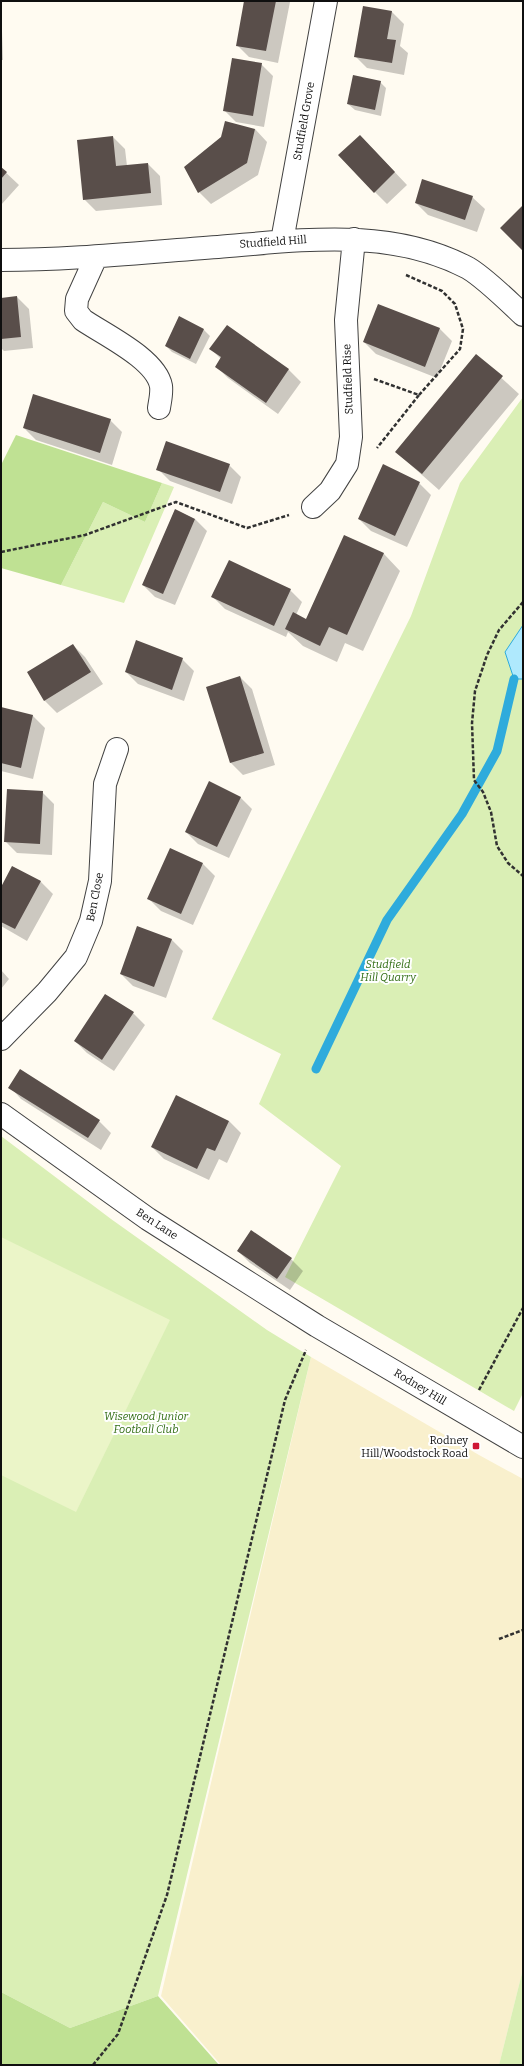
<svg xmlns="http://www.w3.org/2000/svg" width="524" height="2066" viewBox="0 0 524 2066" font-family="Bitter,serif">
<rect width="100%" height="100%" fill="#fffbf1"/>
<path fill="#f9f0cd" d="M311,1357L479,1455L523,1479V1969L499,2065H221L161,1996Z"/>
<path fill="#daefb5" d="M523,397V1393L514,1411L285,1277L341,1166L259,1104L281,1054L212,1019L411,616L460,483Z
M162,483L174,487L124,603L61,585L103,502L145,522Z
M1,1136L111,1219L267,1330L311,1357L158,1996L70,2028L1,1992Z
M523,1969V2065H499Z"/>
<path fill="#bfe193" d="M16,435L162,483L145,522L103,502L61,585L1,568V465Z
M1,1992L70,2028L158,1996L219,2065H1Z"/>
<path fill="#ebf5c8" d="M1,1237L170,1320L76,1512L1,1475Z"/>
<path fill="#afe9fd" stroke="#2eabdc" d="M523,625V679H514L505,652Z"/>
<path fill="#0003" d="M245,1L290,2L278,63L249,57L237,45Z
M1,2L3,60H1Z
M364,7L392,12L404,24L400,46L408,53L404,75L367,68L355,56Z
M261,64L273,76L264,127L236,122L224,110Z
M380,82L386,88L381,116L355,110L348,104Z
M255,129L267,142L258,175L211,204L199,192Z
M113,137L125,149L127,166L148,164L160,176L162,205L96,211L84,199Z
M372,148L407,185L387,204L375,192Z
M1,168L19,185L1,205Z
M472,197L485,209L477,232L428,215L416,203Z
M17,297L29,309L33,348L4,351L1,348V299Z
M379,305L440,329L452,341L437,378L376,354L364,342Z
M179,318L204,330L210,336L196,364L172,352L166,346Z
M227,326L289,370L301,382L278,414L228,378L216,366L221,359L211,349Z
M476,355L519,394L439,490L396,452Z
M110,420L122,432L112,465L36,440L24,428Z
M229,465L241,477L232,504L170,481L158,469Z
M419,483L431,495L407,547L371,531L359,519Z
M175,510L195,519L207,531L175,605L155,597L143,585Z
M345,536L384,554L400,571L363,651L345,643L337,662L303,646L288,632L286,637L225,609L213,597L290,590L302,602L296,615L306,620Z
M73,645L85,657L103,684L57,713L45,701L28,673Z
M182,659L194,671L184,701L138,684L126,672Z
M240,677L252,689L275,765L243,775L231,763L207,687Z
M1,708L33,716L45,728L33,779L1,771Z
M42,792L54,804L52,855L17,853L5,841Z
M240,797L252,809L229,858L198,844L186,832Z
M203,864L215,876L193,925L161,911L149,899Z
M13,867L41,882L53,894L27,941L1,926V889Z
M171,939L183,951L166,998L133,986L121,974Z
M1,970L9,979L1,989Z
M133,1013L145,1025L114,1071L87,1053L75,1041Z
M10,1087L99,1121L111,1133L101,1150L21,1099Z
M229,1121L241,1133L227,1163L219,1159L209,1180L164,1159L152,1147Z
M238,1251L291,1259L303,1271L290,1290L250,1263Z"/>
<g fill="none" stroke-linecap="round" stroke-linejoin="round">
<path stroke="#2eabdc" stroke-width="9" d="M316,1069L387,920L462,814L497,751L514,679"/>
</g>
<path fill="#594e4a" d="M244,1H276L266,51L236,46Z
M363,6L392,11L387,39L396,40L392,63L354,57Z
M232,58L262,63L253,116L223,111Z
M353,75L381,81L375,110L347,104Z
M225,121L255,129L247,163L198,193L184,167L221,137Z
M360,135L395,172L374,193L338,155Z
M113,136L116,166L148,163L151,193L83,200L77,140Z
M1,167L7,172L1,179Z
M422,179L473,196L465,220L415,203Z
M523,205V251L500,228Z
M17,296L21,337L1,339V298Z
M378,304L440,328L425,367L363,342Z
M179,316L204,329L190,359L165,346Z
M227,325L289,369L266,403L215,367L221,357L209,349Z
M476,354L503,376L422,474L395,452Z
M33,394L111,419L100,453L23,428Z
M166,441L230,464L220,492L156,470Z
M383,464L420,482L395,536L358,519Z
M175,509L195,519L163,594L142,585Z
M344,535L384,553L347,635L329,627L320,646L285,629L293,612L306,619Z
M229,560L291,589L274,626L211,597Z
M136,640L183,658L172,690L125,672Z
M73,644L91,672L44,701L27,672Z
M240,676L264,753L230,763L206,687Z
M1,707L33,715L21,768L1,763Z
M209,781L241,797L217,847L185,832Z
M7,789L43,791L40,844L4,842Z
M170,848L203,863L181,914L147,899Z
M12,866L41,881L15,929L1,922V887Z
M137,926L172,939L154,987L120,974Z
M105,994L134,1012L102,1060L74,1041Z
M20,1069L100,1120L88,1138L8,1088Z
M176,1095L229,1121L215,1151L207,1148L197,1169L151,1147Z
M251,1230L292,1258L277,1279L237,1251Z"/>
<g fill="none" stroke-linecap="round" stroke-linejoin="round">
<defs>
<path id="minor" d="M282,241L326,1
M96,257L77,299L76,311L83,320C105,335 156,359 161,386C162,393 160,401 159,408
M1,260C74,260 146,252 218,247C303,240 390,227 468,268C485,278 508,301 523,315
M313,507L330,491L347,464L351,437L346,320L354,239
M1,1039L47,992L76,957L91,921L100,881L105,784L117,749
M1,1114L148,1219L317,1326L523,1447"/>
</defs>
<use href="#minor" stroke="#424242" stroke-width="24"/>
<path stroke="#313131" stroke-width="2.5" stroke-dasharray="4 2" stroke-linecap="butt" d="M406,275L442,291L455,304L463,329L460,349L419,395
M374,379L419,395L377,448
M1,552L85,535L176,502L247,528L289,515
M523,602L499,630L487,655L475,691L472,723L474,780L483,792L491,812L497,846L508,863L523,876
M479,1390L523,1308
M499,1639L523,1630
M93,2065L118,2034L167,1895L285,1400L306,1350"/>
<use href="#minor" stroke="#fff" stroke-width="22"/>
</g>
<rect fill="#cf1735" stroke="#fff" stroke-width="1.5" x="472" y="1442" width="8" height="8" rx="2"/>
<g text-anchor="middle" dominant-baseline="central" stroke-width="4" stroke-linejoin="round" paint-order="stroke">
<g font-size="11" fill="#0f0f0f" stroke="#fff">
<text transform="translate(304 121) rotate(-80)">Studfield Grove</text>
<text transform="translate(273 242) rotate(-4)">Studfield Hill</text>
<text transform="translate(348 379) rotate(-92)">Studfield Rise</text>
<text transform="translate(95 897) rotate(-79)">Ben Close</text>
<text transform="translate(157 1224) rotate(33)">Ben Lane</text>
<text transform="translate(420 1387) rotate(31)">Rodney Hill</text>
</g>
<g font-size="11" font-style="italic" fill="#346f17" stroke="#fff">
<text x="388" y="964">Studfield<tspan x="388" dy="13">Hill Quarry</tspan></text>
<text x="146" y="1416">Wisewood Junior<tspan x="146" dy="13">Football Club</tspan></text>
</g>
<g font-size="11" fill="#0f0f0f" stroke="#fff" text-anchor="end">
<text x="468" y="1440">Rodney<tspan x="468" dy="13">Hill/Woodstock Road</tspan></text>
</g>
</g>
<rect width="524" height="2066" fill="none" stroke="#0f0f0f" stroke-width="4"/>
</svg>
